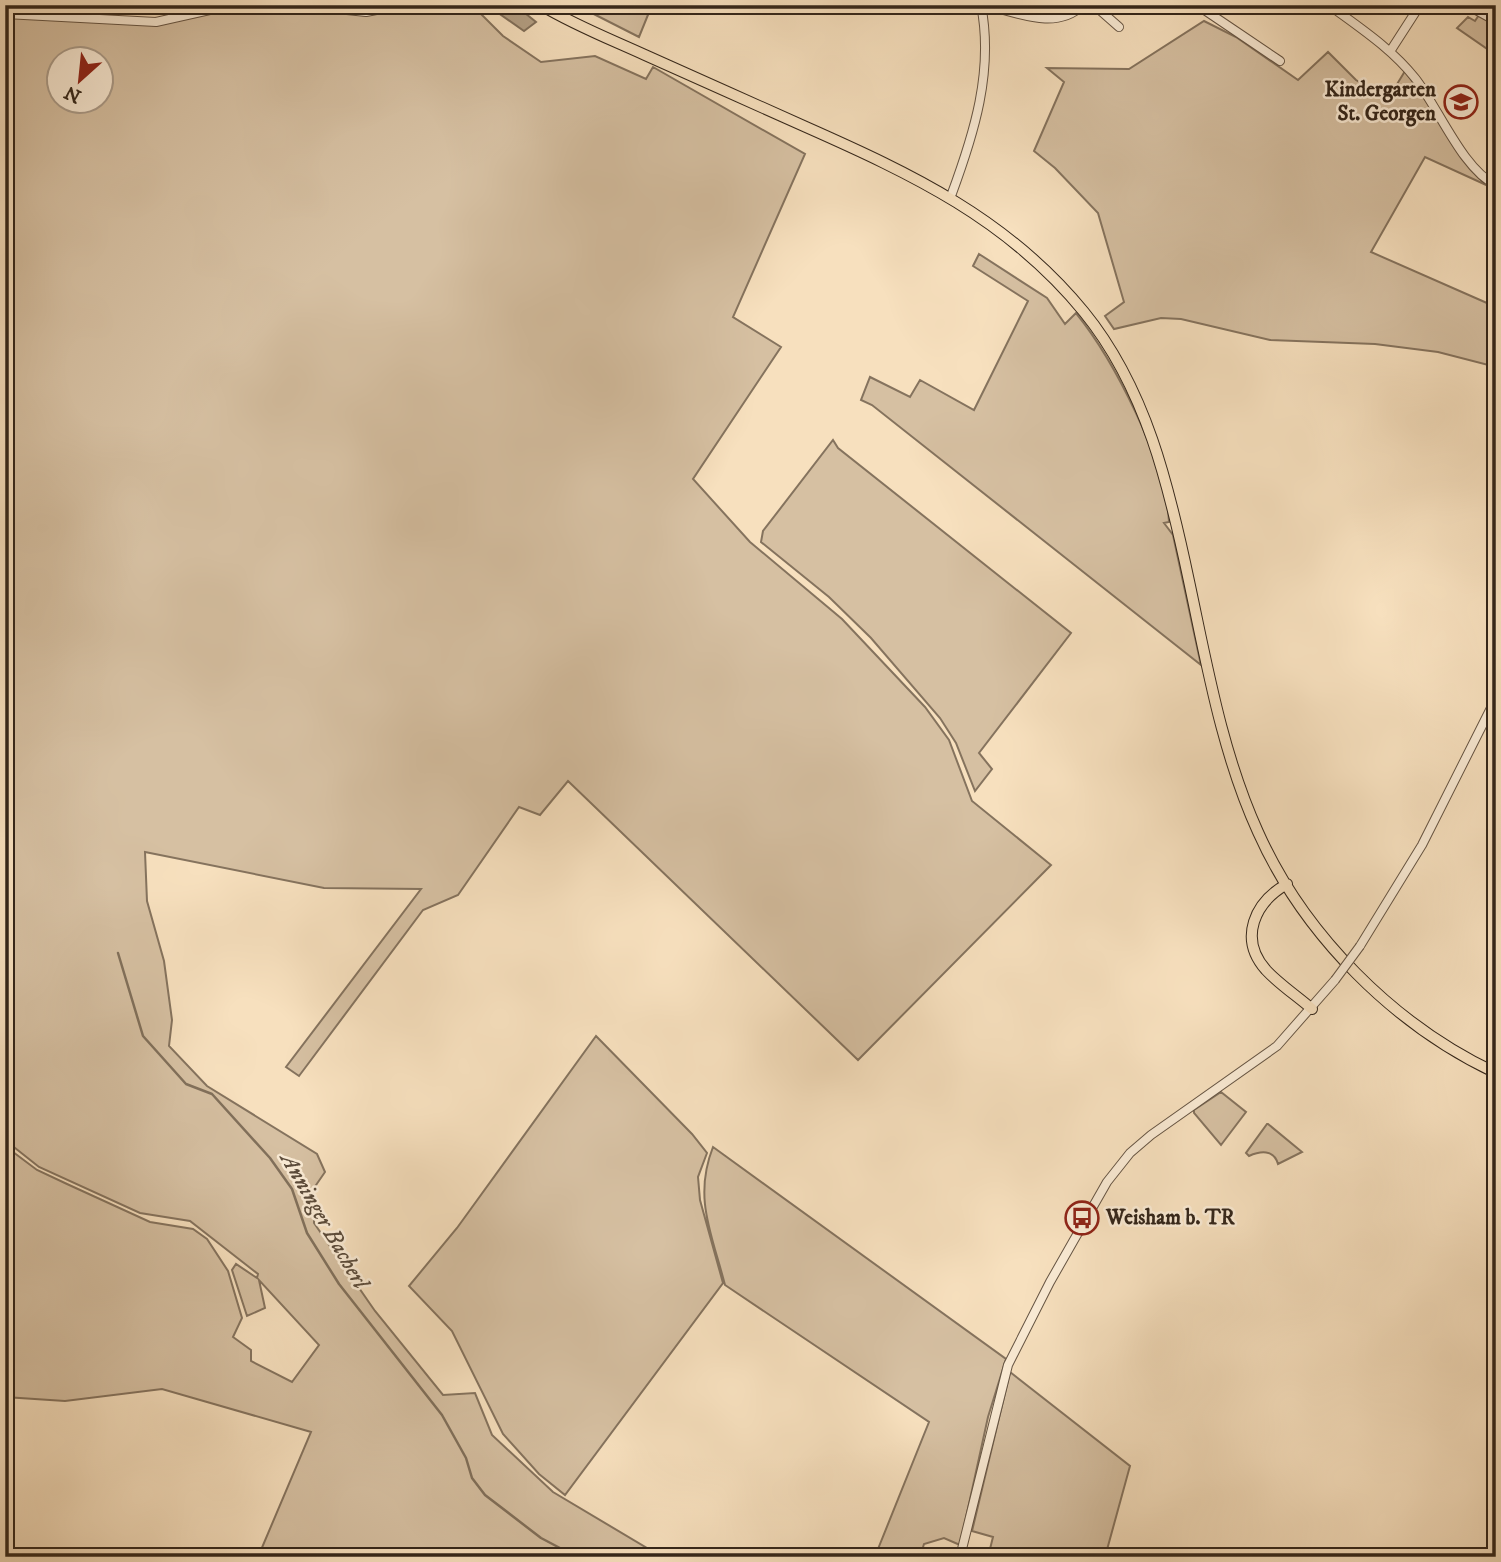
<svg xmlns="http://www.w3.org/2000/svg" width="1501" height="1562" viewBox="0 0 1501 1562" font-family="'IM FELL DW Pica',serif">
<rect width="100%" height="100%" fill="#f7e0be"/>
<filter id="stains"><feTurbulence type="fractalNoise" baseFrequency=".00286" numOctaves="4"/><feColorMatrix values="0 0 0 0 .2 0 0 0 0 .09 0 0 0 0 .02 0 0 0 .5 -.17"/></filter>
<radialGradient id="worn" r=".72"><stop offset=".6" stop-color="#630" stop-opacity="0"/><stop offset="1" stop-color="#630" stop-opacity=".3"/></radialGradient>
<path fill="#d6c0a2" stroke="#85735e" stroke-width="2" fill-rule="evenodd" d="M250,5H305L367,14L387,13L406,5H472L503,36L541,62L595,56L646,79L653,67L805,154L733,317L781,347L693,479L750,542L842,619L925,707L949,740L972,801L1051,865L858,1060L568,781L540,815L519,807L458,895L423,910L299,1076L286,1067L421,889L324,888L145,852L147,901L164,961L172,1020L169,1046L207,1086L317,1154L325,1172L314,1188V1223L375,1311L443,1395L475,1393L492,1435L553,1492L662,1557H258L311,1432L162,1389L65,1401L5,1397V1146L37,1170L67,1184L150,1222L193,1229L207,1239L228,1271L242,1318L233,1337L251,1350V1361L292,1382L319,1345L259,1280L265,1308L247,1316L232,1270L236,1264L257,1278L258,1274L190,1221L140,1213L39,1167L5,1140V1075L13,1054L5,1044V15L157,24ZM60,60H102V102H60Z
M576,5H652L639,37Z
M1022,5H1079L1074,11L1051,12Z
M1479,15L1496,27V55L1457,28L1468,17L1475,21Z
M1204,21L1236,37L1298,80L1328,52L1356,80L1388,99L1405,71L1484,184L1425,157L1371,252L1496,307V367L1438,352L1375,344L1270,340L1181,319L1161,318L1114,329L1105,316L1124,302L1098,213L1055,168L1034,151L1064,82L1047,68L1129,69Z
M979,254L1047,298L1065,324L1076,313C1114,360 1166,461 1169,522L1164,523L1173,535L1201,665L872,405L861,400L870,377L910,397L920,380L974,410L1028,301L973,266Z
M833,440L838,448L1071,633L979,753L992,769L975,791L956,743L940,718L871,638L829,597L761,542L763,531Z
M596,1036L692,1134L707,1153L698,1177L700,1200L723,1283L565,1495L539,1474L503,1434L452,1331L409,1286L457,1228Z
M1221,1092L1246,1112L1221,1145L1194,1113V1110Z
M1267,1124H1268L1302,1152L1278,1164C1274,1149 1260,1151 1249,1156L1246,1153Z
M713,1147L1006,1359L988,1417L960,1545L944,1538L924,1544L920,1557H884L878,1549L929,1422L725,1285C712,1234 693,1198 713,1147Z
M1010,1372L1130,1466L1105,1557H988L993,1537L972,1531Z
M5,1545L40,1557H5Z"/>
<path fill="#b5a186" stroke="#81705b" stroke-width="2" d="M487,5H515L536,22L524,31Z"/>
<g fill="none" stroke-linecap="round" stroke-linejoin="round">
<path stroke="#81705b" stroke-width="2.5" d="M118,953L143,1036L186,1084L212,1094L270,1158L292,1189L307,1233L339,1284L442,1415L466,1458L472,1478L485,1495L541,1538L577,1557"/>
<defs>
<path id="minor" d="M299,5L366,12L402,5
M985,5C1018,13 1056,31 1083,5
M1094,5L1119,27
M1206,5V11L1280,61
M1329,5C1360,28 1391,48 1415,78C1438,107 1463,170 1496,185
M1467,5L1496,21
M5,14L156,22L232,5
M1391,50L1420,5
M951,196C974,134 994,71 981,5
M1360,946L1422,845L1496,698
M960,1557L1008,1365L1050,1282L1107,1182L1130,1153L1151,1135L1277,1046L1335,980"/>
<path id="major" d="M541,5C574,25 610,39 645,55C699,79 752,103 806,127C912,174 1008,219 1084,312C1146,388 1169,486 1189,581C1207,665 1222,753 1258,832C1304,935 1394,1025 1496,1073
M1287,884C1255,902 1238,938 1266,970C1279,984 1297,996 1312,1009"/>
</defs>
<use href="#minor" stroke="#655443" stroke-width="10"/>
<use href="#major" stroke="#34261a" stroke-width="12"/>
<use href="#minor" stroke="#faebd5" stroke-width="8"/>
<use href="#major" stroke="#f7e0be" stroke-width="10"/>
<defs>
<path id="minor-bridge" d="M1335,980L1360,946"/>
</defs>
<use href="#minor-bridge" stroke="#655443" stroke-width="10" stroke-linecap="butt"/>
<use href="#minor-bridge" stroke="#faebd5" stroke-width="8"/>
</g>
<defs>
<symbol id="school-ring" viewBox="-11 -11 22 22"><circle r="9.5" fill="#faebd5" stroke="#8f2418" stroke-width="1.5"/><path d="M0-5L7-2L0 1L-7-2ZM-4 1L0 2.5L4 1V4Q0 6-4 4Z" fill="#8f2418"/></symbol>
<symbol id="bus-ring" viewBox="-11 -11 22 22"><circle r="9.5" fill="#faebd5" stroke="#8f2418" stroke-width="1.5"/><path d="M-5-6H5V4H4V6H2V4H-2V6H-4V4H-5ZM-3.5-4V0h7V-4ZM-3.5 1.2v1.5H-2V1.2ZM2 1.2v1.5H3.5V1.2Z" fill="#8f2418"/></symbol>
</defs>
<g fill-rule="evenodd">
<use href="#school-ring" x="1442" y="83" width="38" height="38"/>
<use href="#bus-ring" x="1063" y="1199" width="38" height="38"/>
</g>
<g text-anchor="middle" dominant-baseline="central" stroke-width="5" stroke-linejoin="round" paint-order="stroke">
<g font-size="21" font-weight="bold" fill="#34261a" stroke="#faebd5" text-anchor="end">
<text x="1436" y="90">Kindergarten<tspan x="1436" dy="24">St. Georgen</tspan></text>
<text x="1106" y="1218" text-anchor="start">Weisham b. TR</text>
</g>
<g font-size="23" font-style="italic" fill="#5b4b3a" stroke="#faebd5">
<text transform="translate(324 1221) rotate(60)">Anninger Bacherl</text>
</g>
</g>
<rect width="1501" height="1562" fill="none" stroke="#f7e0be" stroke-width="28"/>
<rect x="7" y="7" width="1487" height="1548" fill="none" stroke="#34261a" stroke-width="3.5"/>
<rect x="14" y="14" width="1473" height="1534" fill="none" stroke="#34261a" stroke-width="2"/>
<g transform="translate(80 80) rotate(207)"><circle r="33" fill="#faebd5" stroke="#ab9c8a" stroke-width="2"/>
<path d="M0-5L12 26L0 18L-12 26Z" fill="#8f2418"/>
<text y="-10" font-size="19" font-weight="bold" text-anchor="middle" fill="#34261a">N</text>
</g>
<rect width="100%" height="100%" filter="url(#stains)"/>
<rect width="100%" height="100%" fill="url(#worn)"/>
</svg>
